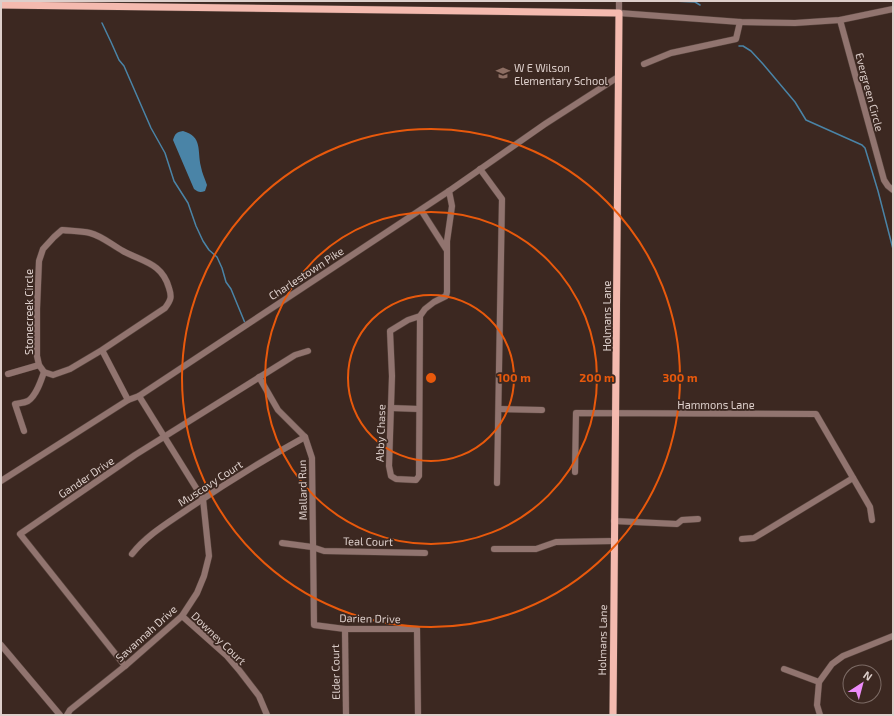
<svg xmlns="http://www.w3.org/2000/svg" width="894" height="716" font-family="'Exo 2',sans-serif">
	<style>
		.water { fill: #4a84a7 }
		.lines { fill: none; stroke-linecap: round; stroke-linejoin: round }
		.stream { stroke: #4a84a7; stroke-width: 1.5 }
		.minor-casing { stroke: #56433c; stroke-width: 7 }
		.major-casing { stroke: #56433c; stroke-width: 8 }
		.minor { stroke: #91746f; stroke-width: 6 }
		.major { stroke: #f4baaf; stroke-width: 7 }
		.ring { fill: none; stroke: #e8590c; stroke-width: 2 }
		.labels { text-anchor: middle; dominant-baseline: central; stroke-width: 3.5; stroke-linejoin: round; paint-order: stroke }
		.poi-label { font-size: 11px; fill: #ddcfcb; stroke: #3c2821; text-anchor: start }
		.street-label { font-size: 11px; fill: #ddcfcb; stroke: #3c2821 }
		.centre { fill: #e8590c; stroke: #3c2821; stroke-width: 2 }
		.ring-label { font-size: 12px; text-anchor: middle; font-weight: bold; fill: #e8590c; stroke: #3c2821; stroke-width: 3.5; stroke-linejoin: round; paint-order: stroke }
	</style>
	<rect width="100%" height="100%" fill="#3c2821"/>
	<path class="water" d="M 183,131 C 203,137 197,150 201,167 C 202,173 205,179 207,185 L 205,191 C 200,193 198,192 194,189 L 173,140 C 175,134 176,132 183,131 Z"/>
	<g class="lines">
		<g class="stream">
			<path d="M 673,1 L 695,2 L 700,5"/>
			<path d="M 102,23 L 111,42 L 119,60 L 124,66 L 151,128 L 165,153 L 174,181 L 188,203 L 196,226 L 203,241 L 209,250 L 217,257 L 222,268 L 226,282 L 231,289 L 245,323"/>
			<path d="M 739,46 L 743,46 L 751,51 L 763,64 L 795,102 L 806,120 L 862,145 L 865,148 L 878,191 L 893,249"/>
		</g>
		<defs>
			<g id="minor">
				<path d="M 619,1 L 619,13 L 740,22 L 795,23 L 840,20 L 893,9"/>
				<path d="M 840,20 L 884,180 L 888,186 L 893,190"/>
				<path d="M 644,64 L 671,53 L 736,39 L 740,22"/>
				<path d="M 480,169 L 502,199 L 497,483"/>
				<path d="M 421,210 L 446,249"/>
				<path d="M 420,316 L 408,320 L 390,331 L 392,376 L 389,466 L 391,476 L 396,479 L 416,480 L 419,476 L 420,316 L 425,309 L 434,302 L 446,296 L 447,292 L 447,241 L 452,206 L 449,191"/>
				<path d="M 102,350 L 70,369 L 53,375 L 44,372 L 39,365 L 37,356 L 37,309 L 39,261 L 43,249 L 54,237 L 62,230 C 71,231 81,231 90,233 C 102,236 112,245 123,251 C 143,262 162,263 169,288 C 172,297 171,300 165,308 L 102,350 L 128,400"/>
				<path d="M 8,374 L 39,365"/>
				<path d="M 259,377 L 278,410 L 305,437 L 312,458 L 314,625 L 345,629 L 417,629 L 418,715"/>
				<path d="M 391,408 L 419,409"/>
				<path d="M 499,409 L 542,410"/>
				<path d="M 24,431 L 15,404 C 19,403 24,403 28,401 C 36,396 41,381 44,372"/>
				<path d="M 575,472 L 576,413 L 816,414 L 870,507 L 872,520"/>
				<path d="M 1,481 L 128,400 L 139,396 L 449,191 L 545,124 L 618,77"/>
				<path d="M 614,521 L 677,524 L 682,520 L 698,519"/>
				<path d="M 742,539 L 754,538 L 853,478"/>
				<path d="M 282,543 L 312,547 L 324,551 L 425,553"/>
				<path d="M 494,549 L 536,549 L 556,542 L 614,541"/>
				<path d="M 132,554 C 146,536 166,524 185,511 C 223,485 263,460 305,437"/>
				<path d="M 182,616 L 227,656 L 239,670 L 259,696 L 267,715"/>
				<path d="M 345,629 L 346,715"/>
				<path d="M 1,645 L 60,715"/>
				<path d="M 125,666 L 20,534 L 135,455 L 295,355 L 308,351"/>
				<path d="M 784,669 L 819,682"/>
				<path d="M 67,715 L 70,710 L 125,666 L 182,616 L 197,593 L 204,576 L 209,556 L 203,499 L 139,396"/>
				<path d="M 820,715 L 817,705 L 819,682 L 832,664 L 843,656 L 893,636"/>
			</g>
			<path id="major" d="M 1,5 L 619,13 L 613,715"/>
		</defs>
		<use href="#minor" class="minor-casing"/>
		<use href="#major" class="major-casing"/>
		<use href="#minor" class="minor"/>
		<use href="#major" class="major"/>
	</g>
	<g class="ring">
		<circle cx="431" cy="378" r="83"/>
		<circle cx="431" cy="378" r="166"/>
		<circle cx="431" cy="378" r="249"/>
	</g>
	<defs>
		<symbol id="school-bare" viewBox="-9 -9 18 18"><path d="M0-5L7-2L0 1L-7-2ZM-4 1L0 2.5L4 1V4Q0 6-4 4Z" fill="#8d6e63" stroke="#3c2821" stroke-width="2.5" paint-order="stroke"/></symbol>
	</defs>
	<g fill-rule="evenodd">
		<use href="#school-bare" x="493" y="63" width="20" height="20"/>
	</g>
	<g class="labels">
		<g class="poi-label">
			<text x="514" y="67">W E Wilson<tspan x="514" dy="13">Elementary School</tspan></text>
		</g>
		<g class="street-label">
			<text transform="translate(870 92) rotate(75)">Evergreen Circle</text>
			<text transform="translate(306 273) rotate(-33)">Charlestown Pike</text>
			<text transform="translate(28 312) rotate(-90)">Stonecreek Circle</text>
			<text transform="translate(606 316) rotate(-90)">Holmans Lane</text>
			<text x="716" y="404">Hammons Lane</text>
			<text transform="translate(380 433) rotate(-88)">Abby Chase</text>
			<text transform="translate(86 477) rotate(-34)">Gander Drive</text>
			<text transform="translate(210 483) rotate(-33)">Muscovy Court</text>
			<text transform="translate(302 490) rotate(-91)">Mallard Run</text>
			<text transform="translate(368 541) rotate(1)">Teal Court</text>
			<text transform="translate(370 618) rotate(1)">Darien Drive</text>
			<text transform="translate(146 633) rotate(-42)">Savannah Drive</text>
			<text transform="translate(219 638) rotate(44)">Downey Court</text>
			<text transform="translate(602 640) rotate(-89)">Holmans Lane</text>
			<text transform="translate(335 672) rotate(-91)">Elder Court</text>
		</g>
	</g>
	<circle cx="431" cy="378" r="6" class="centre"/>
	<g class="ring-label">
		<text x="514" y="382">100 m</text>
		<text x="597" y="382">200 m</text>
		<text x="680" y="382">300 m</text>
	</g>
	<rect width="894" height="716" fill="none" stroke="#ddcfcb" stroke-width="4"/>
	<g transform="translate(862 684) rotate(36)"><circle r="19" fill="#3c2821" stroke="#7c6b65"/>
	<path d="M0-3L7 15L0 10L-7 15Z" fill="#ed8cfa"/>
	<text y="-6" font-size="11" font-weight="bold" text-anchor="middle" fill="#ddcfcb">N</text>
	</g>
</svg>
